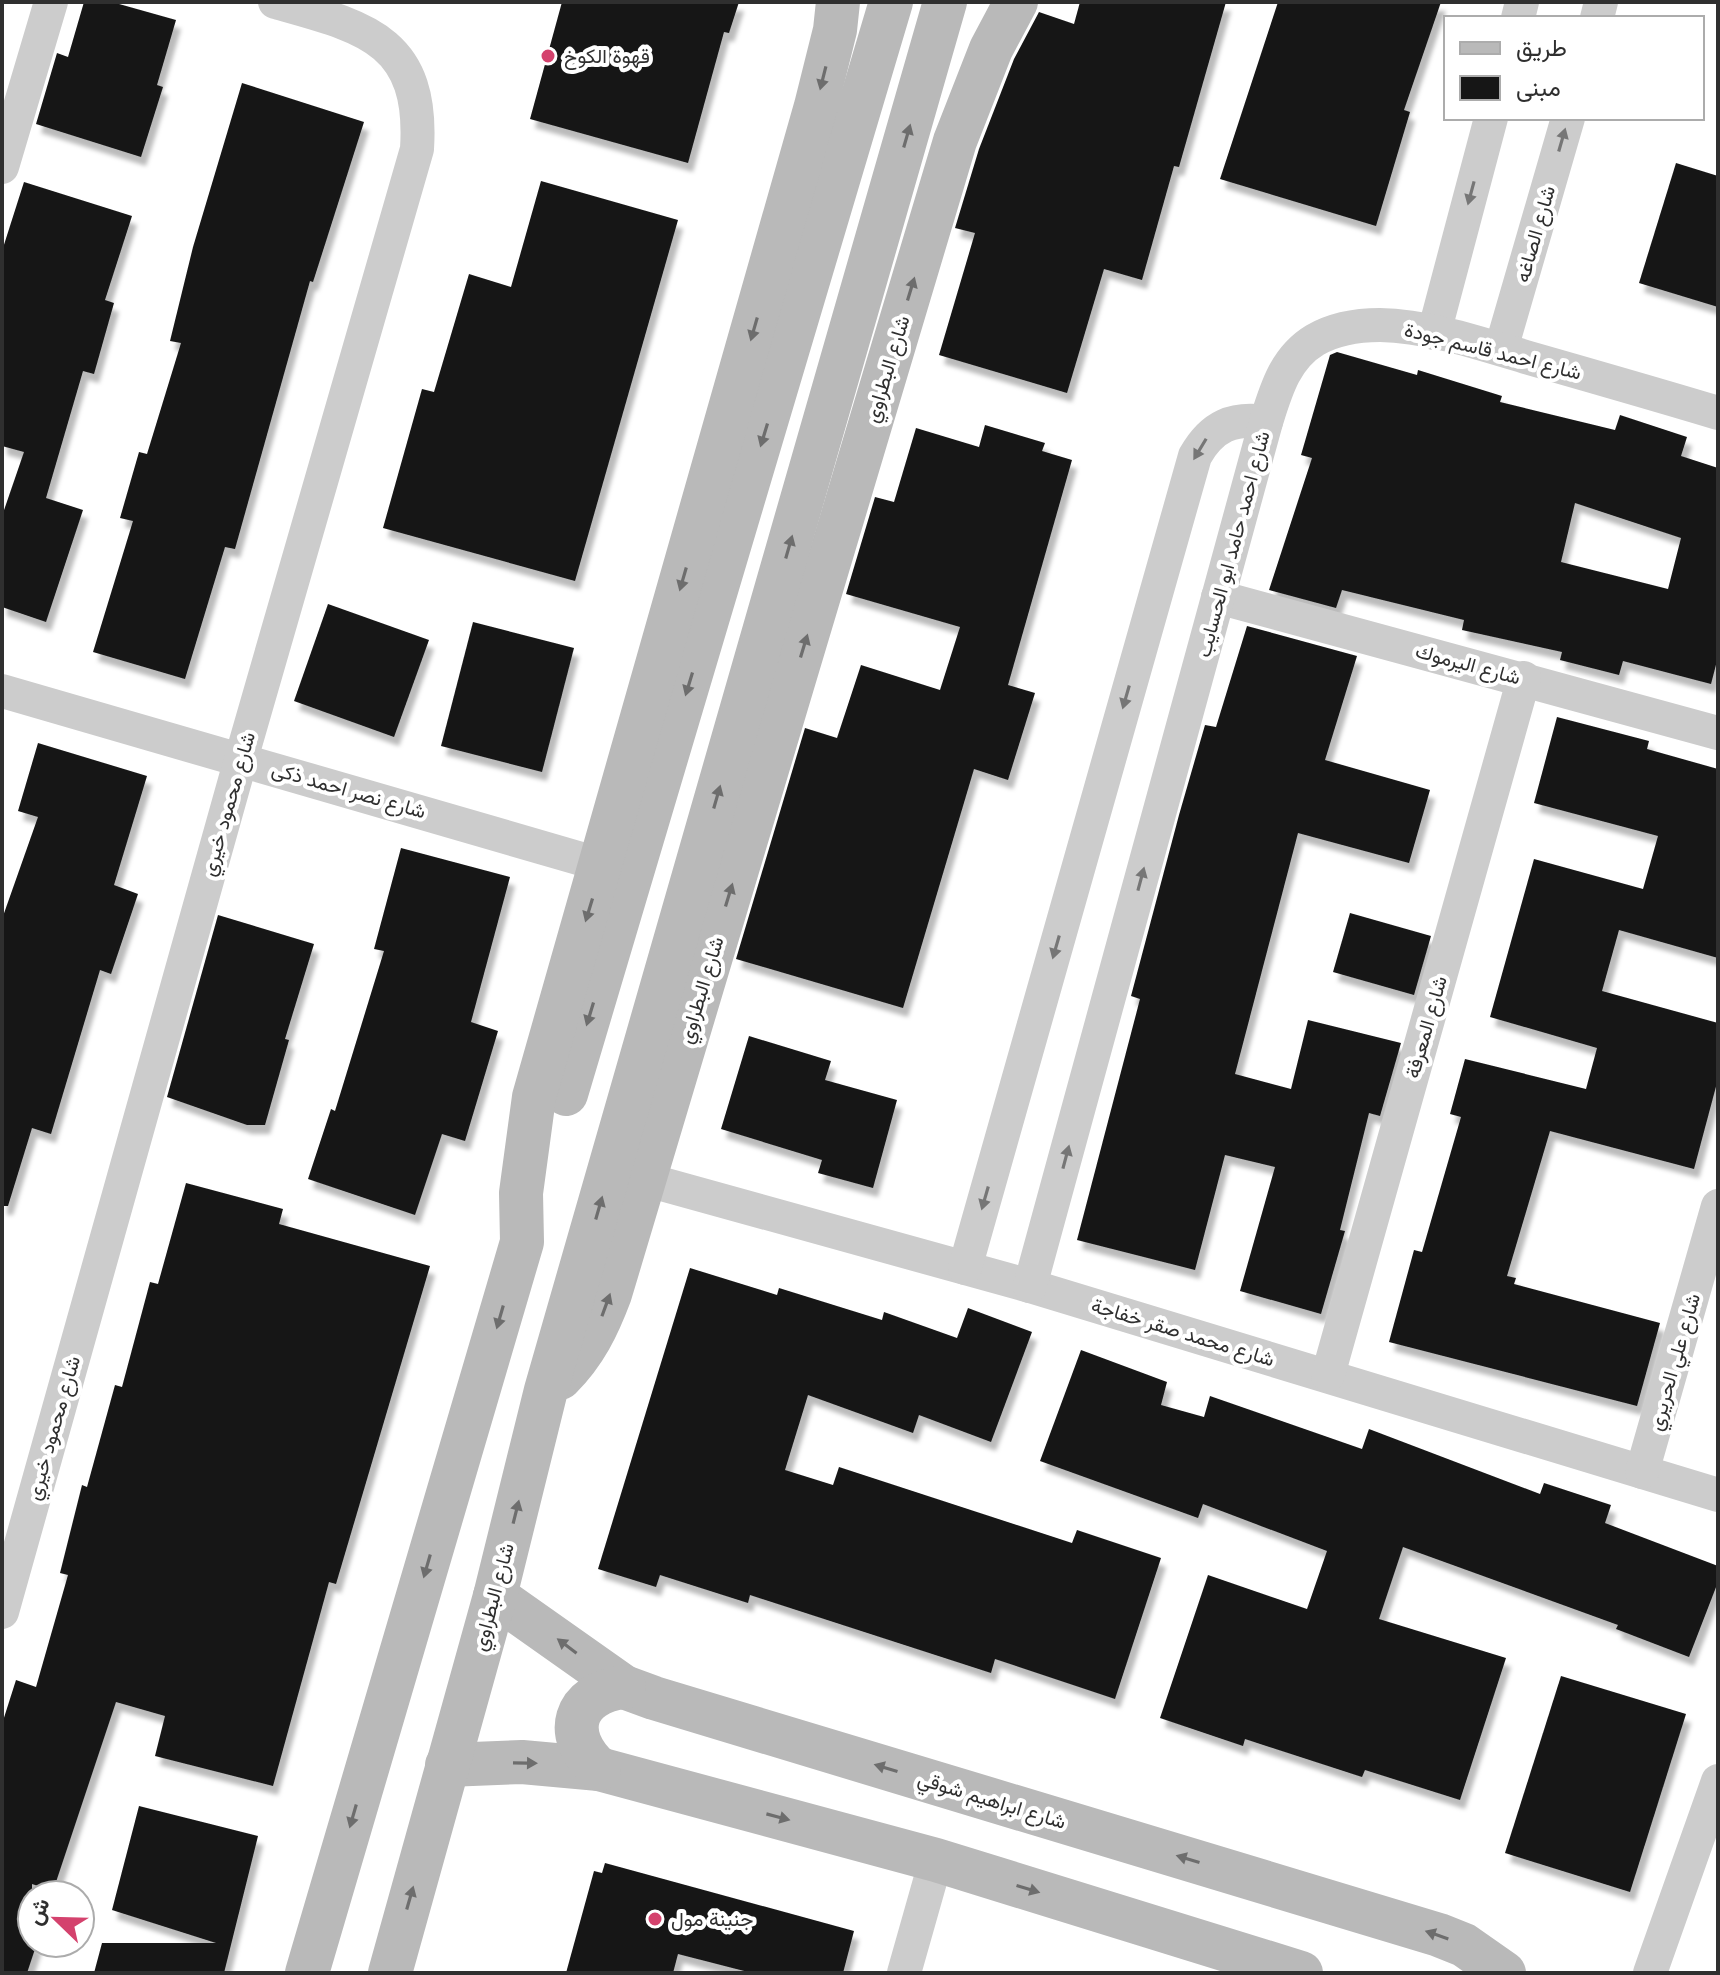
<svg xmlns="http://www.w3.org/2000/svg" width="1720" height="1975" font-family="Inter,Vazirmatn,sans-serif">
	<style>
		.building { fill: #161616; fill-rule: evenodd; filter: url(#shadow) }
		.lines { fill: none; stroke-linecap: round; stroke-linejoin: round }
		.street { stroke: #ccc; stroke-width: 34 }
		.secondary { stroke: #b9b9b9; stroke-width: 44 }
		.oneway { fill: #6d6d6d }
		.oneway2 { fill: #767676 }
		.poi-dot { fill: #d4426d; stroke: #fff; stroke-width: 3 }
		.labels { text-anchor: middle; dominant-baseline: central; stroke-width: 8; stroke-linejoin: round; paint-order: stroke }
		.poi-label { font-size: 20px; fill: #2f2f2f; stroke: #fff; text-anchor: start }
		.street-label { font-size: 20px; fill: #2f2f2f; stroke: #fff }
	</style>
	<defs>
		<filter id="shadow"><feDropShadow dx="5" dy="9" stdDeviation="2" flood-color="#0004"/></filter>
	</defs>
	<rect width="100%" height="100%" fill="#fff"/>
	<g class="building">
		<path d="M 84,2 L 112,2 L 176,20 L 157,85 L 163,87 L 141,157 L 36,124 L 57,53 L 68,57 Z"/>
		<path d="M 562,2 L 739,2 L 729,33 L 724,32 L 688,163 L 530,119 Z"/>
		<path d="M 1080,2 L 1226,2 L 1179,167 L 1174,166 L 1142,280 L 1104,269 L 1067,393 L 939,355 L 975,233 L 955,228 L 979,149 L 1014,59 L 1039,12 L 1074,24 Z"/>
		<path d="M 1278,2 L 1441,2 L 1404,110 L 1410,112 L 1376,226 L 1220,179 Z"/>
		<path d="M 242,83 L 364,122 L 313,282 L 310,281 L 235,549 L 225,547 L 185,679 L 93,652 L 133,521 L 120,518 L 139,452 L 147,454 L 181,343 L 170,341 L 193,247 Z"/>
		<path d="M 1676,163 L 1718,176 L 1718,307 L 1639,283 Z"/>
		<path d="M 541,181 L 678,220 L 575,581 L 383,528 L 422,389 L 434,392 L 469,274 L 511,287 Z"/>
		<path d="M 24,182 L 132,216 L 105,300 L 114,303 L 94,374 L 83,371 L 46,498 L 83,510 L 46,622 L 2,607 L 2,516 L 24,452 L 2,446 L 2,251 Z"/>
		<path d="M 1337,352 L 1417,375 L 1418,370 L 1502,396 L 1500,402 L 1615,430 L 1620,415 L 1687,437 L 1681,456 L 1718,468 L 1718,657 L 1711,684 L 1623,661 L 1619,675 L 1560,660 L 1562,652 L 1462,630 L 1464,620 L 1342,590 L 1336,608 L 1269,590 L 1312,458 L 1301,455 L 1330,355 ZM 1575,503 L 1681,538 L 1668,589 L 1561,562 Z"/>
		<path d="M 985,425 L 1045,443 L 1042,451 L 1072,460 L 1008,685 L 1035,693 L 1008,780 L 974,769 L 903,1008 L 736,959 L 805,728 L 837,738 L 861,665 L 940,690 L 960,627 L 846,594 L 875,497 L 894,502 L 916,428 L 979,447 Z"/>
		<path d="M 328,604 L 429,640 L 394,737 L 294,701 Z"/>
		<path d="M 473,622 L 574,648 L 542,772 L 441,746 Z"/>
		<path d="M 1247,626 L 1357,656 L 1325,760 L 1430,790 L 1409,863 L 1298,833 L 1235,1074 L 1291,1089 L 1308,1020 L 1401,1043 L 1380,1116 L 1369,1113 L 1340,1230 L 1345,1231 L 1321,1314 L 1240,1291 L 1275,1167 L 1225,1155 L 1195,1270 L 1077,1240 L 1140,999 L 1131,996 L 1179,815 L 1205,725 L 1216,727 Z"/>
		<path d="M 1557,717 L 1649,741 L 1647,749 L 1718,769 L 1718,958 L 1619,930 L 1602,991 L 1718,1023 L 1718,1079 L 1694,1169 L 1550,1131 L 1507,1276 L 1516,1278 L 1514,1284 L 1660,1323 L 1637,1406 L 1389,1342 L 1414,1250 L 1422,1252 L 1461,1117 L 1450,1114 L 1465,1059 L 1586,1089 L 1597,1048 L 1490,1017 L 1534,859 L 1643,889 L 1658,836 L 1534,803 Z"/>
		<path d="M 38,743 L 147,776 L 114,885 L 138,894 L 111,974 L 100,970 L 51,1134 L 32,1128 L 8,1206 L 2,1206 L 2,919 L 38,817 L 18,811 Z"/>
		<path d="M 401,848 L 510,877 L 471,1022 L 498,1031 L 465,1141 L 442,1134 L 415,1215 L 308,1179 L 331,1109 L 335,1111 L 384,951 L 374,949 Z"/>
		<path d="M 1350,913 L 1431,936 L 1414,995 L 1333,972 Z"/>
		<path d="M 218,915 L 314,944 L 285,1039 L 289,1040 L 265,1125 L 247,1125 L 167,1097 Z"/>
		<path d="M 749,1036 L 831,1061 L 825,1080 L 897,1100 L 873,1188 L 818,1173 L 822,1160 L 721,1129 Z"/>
		<path d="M 186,1183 L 283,1209 L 279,1224 L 430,1266 L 336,1584 L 329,1582 L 273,1786 L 155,1756 L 165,1716 L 116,1702 L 53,1891 L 32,1884 L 32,1943 L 37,1943 L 27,1973 L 2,1973 L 2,1724 L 16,1680 L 36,1687 L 68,1575 L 60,1573 L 82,1485 L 87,1487 L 115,1385 L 122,1387 L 150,1282 L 158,1284 Z"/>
		<path d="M 690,1268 L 777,1295 L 779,1288 L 882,1320 L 884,1312 L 957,1338 L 968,1308 L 1032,1332 L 991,1442 L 919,1415 L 913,1433 L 808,1395 L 785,1470 L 833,1485 L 839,1467 L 1072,1543 L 1077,1530 L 1161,1558 L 1115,1699 L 995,1659 L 991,1673 L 750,1595 L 748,1603 L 660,1575 L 656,1587 L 598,1569 Z"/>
		<path d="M 1081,1350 L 1167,1382 L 1161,1405 L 1204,1417 L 1210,1396 L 1362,1449 L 1369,1429 L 1540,1494 L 1544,1483 L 1611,1505 L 1605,1523 L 1718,1566 L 1718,1582 L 1689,1657 L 1616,1629 L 1618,1625 L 1403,1547 L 1379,1619 L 1506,1658 L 1460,1800 L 1365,1770 L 1362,1777 L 1245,1739 L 1243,1746 L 1160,1718 L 1208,1575 L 1307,1609 L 1327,1551 L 1203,1504 L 1198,1518 L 1040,1461 Z"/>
		<path d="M 1561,1676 L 1686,1714 L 1630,1892 L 1505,1853 Z"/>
		<path d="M 139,1806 L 258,1836 L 224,1973 L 94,1973 L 102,1943 L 216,1943 L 112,1910 Z"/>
		<path d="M 605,1863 L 854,1931 L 843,1973 L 752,1973 L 678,1954 L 673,1973 L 566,1973 L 594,1871 L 602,1873 Z"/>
	</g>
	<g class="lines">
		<g class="street">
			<path d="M 1518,18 L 1522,2"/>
			<path d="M 1597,18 L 1601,2"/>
			<path d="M 2,167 L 51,2"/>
			<path d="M 1434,333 L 1491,118"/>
			<path d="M 1501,349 L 1568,118"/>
			<path d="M 1218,597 L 1718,733"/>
			<path d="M 2,691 L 602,865"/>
			<path d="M 644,1179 L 1030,1286 L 1718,1495"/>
			<path d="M 965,1268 L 1195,456 C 1212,426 1233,417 1266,422"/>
			<path d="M 1030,1286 L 1266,422 C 1276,390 1285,358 1315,340 C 1334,329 1358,325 1380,325 C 1430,326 1482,344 1529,358 C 1592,376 1655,394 1718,413"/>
			<path d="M 1328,1375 L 1524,678"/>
			<path d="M 1642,1472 L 1718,1206"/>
			<path d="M 2,1612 L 241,759 L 417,149 C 424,39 364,27 275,2"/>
			<path d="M 904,1973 L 936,1860"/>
			<path d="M 1650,1973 L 1718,1781"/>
		</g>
		<g class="secondary">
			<path d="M 566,1094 L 891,2"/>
			<path d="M 560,1378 C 585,1353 598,1326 610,1294 L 955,141 L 991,49 L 1016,2"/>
			<path d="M 495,1596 L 624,1687 L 654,1698 L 1439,1935 L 1464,1945 L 1504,1973"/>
			<path d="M 447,1765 L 522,1762 L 599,1769 L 936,1860 L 1301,1973"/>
			<path d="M 599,1769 C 561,1735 573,1693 624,1687"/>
			<path d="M 307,1973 L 522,1242 L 521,1193 L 534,1097 L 816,106 L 835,30 L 838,2"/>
			<path d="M 390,1973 L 495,1596 L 546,1390 L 945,2"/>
		</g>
	</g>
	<defs><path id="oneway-solid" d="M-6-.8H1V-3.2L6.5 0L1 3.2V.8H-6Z" transform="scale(2)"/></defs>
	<g class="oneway">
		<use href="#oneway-solid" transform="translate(823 78) rotate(104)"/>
		<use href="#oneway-solid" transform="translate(907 136) rotate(-74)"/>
		<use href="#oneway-solid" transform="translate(911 289) rotate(-73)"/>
		<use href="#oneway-solid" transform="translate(754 329) rotate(106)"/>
		<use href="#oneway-solid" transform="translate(764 435) rotate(107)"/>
		<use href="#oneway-solid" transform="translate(789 547) rotate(-74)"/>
		<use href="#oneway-solid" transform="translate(683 579) rotate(106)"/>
		<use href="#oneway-solid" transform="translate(804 646) rotate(-73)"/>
		<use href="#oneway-solid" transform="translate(689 684) rotate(107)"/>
		<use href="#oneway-solid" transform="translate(717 797) rotate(-74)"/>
		<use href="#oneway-solid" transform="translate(729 895) rotate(-73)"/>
		<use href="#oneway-solid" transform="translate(589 910) rotate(107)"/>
		<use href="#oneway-solid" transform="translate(590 1014) rotate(107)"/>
		<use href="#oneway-solid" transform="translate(599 1208) rotate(-74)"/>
		<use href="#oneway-solid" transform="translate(606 1305) rotate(-70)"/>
		<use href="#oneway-solid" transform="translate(500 1317) rotate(106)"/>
		<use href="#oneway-solid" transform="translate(516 1512) rotate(-76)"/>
		<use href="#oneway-solid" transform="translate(427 1566) rotate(106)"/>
		<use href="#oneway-solid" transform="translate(567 1646) rotate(-143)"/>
		<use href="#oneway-solid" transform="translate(525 1763) rotate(1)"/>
		<use href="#oneway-solid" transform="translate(886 1768) rotate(-163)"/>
		<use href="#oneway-solid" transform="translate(353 1816) rotate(106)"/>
		<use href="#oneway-solid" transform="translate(778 1817) rotate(15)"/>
		<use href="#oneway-solid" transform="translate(1188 1859) rotate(-163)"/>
		<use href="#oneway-solid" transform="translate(1028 1889) rotate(17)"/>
		<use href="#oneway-solid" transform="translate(410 1898) rotate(-74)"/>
		<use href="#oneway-solid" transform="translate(1437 1935) rotate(-161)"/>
	</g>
	<g class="oneway2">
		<use href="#oneway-solid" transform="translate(1562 140) rotate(-74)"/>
		<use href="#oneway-solid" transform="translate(1471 193) rotate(105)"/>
		<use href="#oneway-solid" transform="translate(1200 449) rotate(121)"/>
		<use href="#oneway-solid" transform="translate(1126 697) rotate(106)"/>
		<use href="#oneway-solid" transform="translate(1141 879) rotate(-75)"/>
		<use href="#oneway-solid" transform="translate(1056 947) rotate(106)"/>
		<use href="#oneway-solid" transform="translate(1066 1157) rotate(-75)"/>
		<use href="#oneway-solid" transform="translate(985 1198) rotate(106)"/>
	</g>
	<g class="poi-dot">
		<circle cx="548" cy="56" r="8"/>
		<circle cx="655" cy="1919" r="8"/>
	</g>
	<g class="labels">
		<g class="poi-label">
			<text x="564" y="56">قهوة الكوخ</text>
			<text x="671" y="1919">جنينة مول</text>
		</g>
		<g class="street-label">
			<text transform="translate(1535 234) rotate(-74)">شارع الصاغه</text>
			<text transform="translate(1493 351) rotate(14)">شارع احمد قاسم جودة</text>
			<text transform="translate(887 369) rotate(-73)">شارع البطراوي</text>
			<text transform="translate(1233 544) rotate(-75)">شارع احمد حامد ابو الحسايب</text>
			<text transform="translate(1468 664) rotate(15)">شارع اليرموك</text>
			<text transform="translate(349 790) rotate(16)">شارع نصر احمد ذكى</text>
			<text transform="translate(228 804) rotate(-74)">شارع محمود خيري</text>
			<text transform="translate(701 990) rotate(-73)">شارع البطراوي</text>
			<text transform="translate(1426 1027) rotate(-74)">شارع المعرفة</text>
			<text transform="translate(1183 1332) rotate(17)">شارع محمد صقر خفاجة</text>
			<text transform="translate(1674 1362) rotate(-74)">شارع علي الحريري</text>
			<text transform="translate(53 1428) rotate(-74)">شارع محمود خيري</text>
			<text transform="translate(493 1597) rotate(-75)">شارع البطراوي</text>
			<text transform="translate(992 1800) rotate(17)">شارع ابراهيم شوقي</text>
		</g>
	</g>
	<rect width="1720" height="1975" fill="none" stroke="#2f2f2f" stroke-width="8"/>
	<rect x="1444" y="16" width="260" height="104" fill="#ffffff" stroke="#acacac" stroke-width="2"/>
	<rect x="1460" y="42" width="40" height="12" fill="#b9b9b9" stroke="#acacac" stroke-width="2"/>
	<text x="1516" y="56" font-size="24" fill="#2f2f2f">طريق</text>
	<rect x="1460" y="76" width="40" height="24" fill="#161616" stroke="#acacac" stroke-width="2"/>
	<text x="1516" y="96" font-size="24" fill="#2f2f2f">مبنى</text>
	<g transform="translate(56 1919) rotate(293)"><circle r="38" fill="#ffffff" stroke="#acacac" stroke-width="2"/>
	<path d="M0-6L14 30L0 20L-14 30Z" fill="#d4426d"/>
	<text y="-12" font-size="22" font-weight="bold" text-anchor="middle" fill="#2f2f2f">ش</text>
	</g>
</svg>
